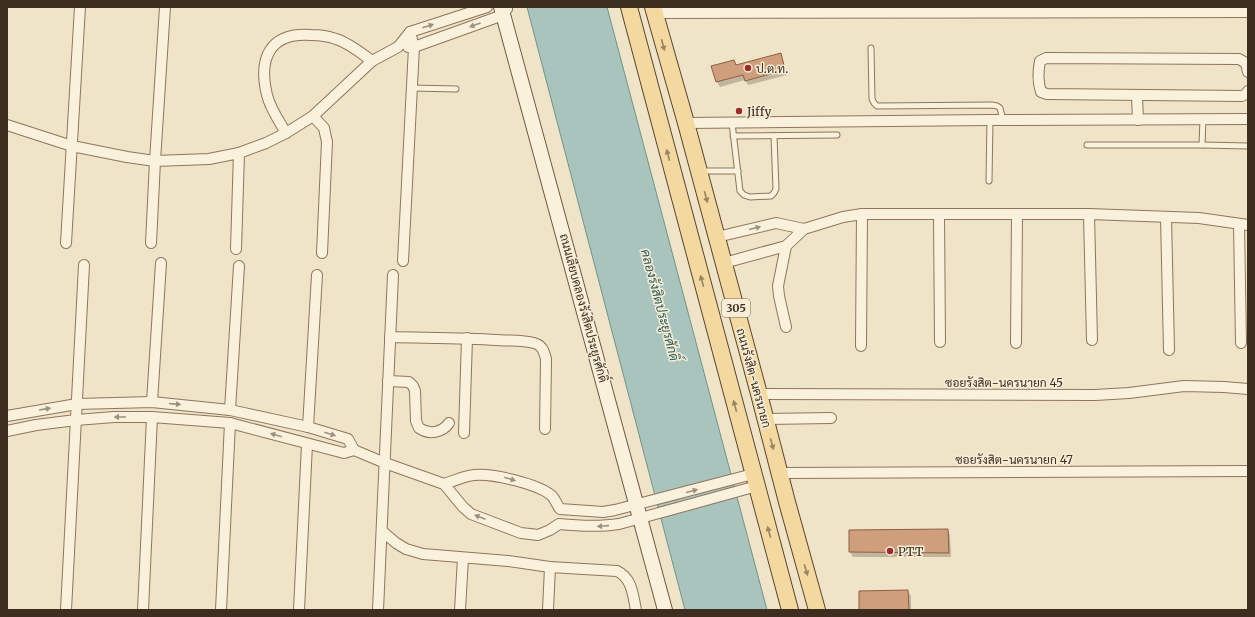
<svg xmlns="http://www.w3.org/2000/svg" width="1255" height="617" font-family="Merriweather,Sarabun,serif">
	<style>
		.water { fill: #a9c4bc; stroke: #6f938a }
		.shadow { fill: #0003 }
		.building { fill: #cf9f7d; stroke: #8d5f41 }
		.lines { fill: none; stroke-linecap: round; stroke-linejoin: round }
		.lane-casing { stroke: #8d765c; stroke-width: 7 }
		.street-casing { stroke: #8d765c; stroke-width: 12 }
		.secondary-casing { stroke: #6f573f; stroke-width: 16 }
		.primary-casing { stroke: #5b4430; stroke-width: 18 }
		.lane { stroke: #faf1dc; stroke-width: 5 }
		.street { stroke: #faf1dc; stroke-width: 10 }
		.secondary { stroke: #faf1dc; stroke-width: 14 }
		.primary { stroke: #f3d9a0; stroke-width: 16 }
		.oneway { fill: #9c907e }
		.oneway2 { fill: #988460 }
		.poi-dot { fill: #9e2a2b; stroke: #f7eed8; stroke-width: 1.5 }
		.labels { text-anchor: middle; dominant-baseline: central; stroke-width: 3; stroke-linejoin: round; paint-order: stroke }
		.shield { fill: #f7eed8; stroke: #756857; stroke-width: 1 }
		.shield-label { font-size: 11px; font-weight: bold; fill: #3d2e20 }
		.poi-label { font-size: 12px; fill: #3d2e20; stroke: #f7eed8; text-anchor: start }
		.street-label { font-size: 12px; fill: #3d2e20; stroke: #f7eed8 }
		.water-label { font-size: 13px; font-style: italic; fill: #2f5d5a; stroke: #f7eed8 }
	</style>
	<rect width="100%" height="100%" fill="#f0e4c8"/>
	<path class="water" d="M 527,7 L 607,7 L 767,610 L 685,610 Z"/>
	<g class="shadow">
		<path d="M 780,54 L 783,59 L 787,75 L 748,85 L 745,80 L 720,87 L 717,82 L 734,61 L 736,65 Z"/>
		<path d="M 948,530 L 950,535 L 951,557 L 853,557 L 850,552 L 850,531 Z"/>
		<path d="M 908,591 L 911,596 L 911,610 L 860,610 Z"/>
	</g>
	<g class="building">
		<path d="M 781,53 L 785,70 L 745,81 L 743,75 L 716,82 L 711,66 L 734,60 L 736,65 Z"/>
		<path d="M 948,529 L 949,553 L 849,552 L 849,530 Z"/>
		<path d="M 908,590 L 909,610 L 859,610 L 859,591 Z"/>
	</g>
	<g class="lines">
		<defs>
			<g id="lane">
				<path d="M 871,48 L 872,99 L 874,103 L 877,106 L 992,105 L 997,106 L 1000,108 L 1003,120"/>
				<path d="M 412,88 L 456,89"/>
				<path d="M 732,123 L 740,191 L 744,195 L 750,197 L 771,196 L 774,193 L 776,189 L 774,136"/>
				<path d="M 733,136 L 837,135"/>
				<path d="M 1087,145 L 1202,145 L 1203,119"/>
				<path d="M 1202,145 L 1248,146"/>
				<path d="M 702,171 L 738,171"/>
				<path d="M 989,181 L 990,120"/>
			</g>
			<g id="street">
				<path d="M 655,13 L 1248,12"/>
				<path d="M 408,47 L 414,47 L 503,15 L 507,9"/>
				<path d="M 1248,72 L 1246,63 L 1239,59 L 1046,58 L 1040,61 C 1038,71 1038,83 1041,92 L 1047,94 L 1242,96 L 1246,94 L 1248,91"/>
				<path d="M 1137,96 L 1138,120"/>
				<path d="M 313,116 L 324,128 L 327,142 L 322,253"/>
				<path d="M 686,123 L 990,120 L 1248,119"/>
				<path d="M 7,125 L 72,146 L 127,157 L 155,161 L 209,159 L 239,153 L 266,143 L 286,133 L 313,116 L 372,61 L 398,47 L 410,32 L 487,7"/>
				<path d="M 286,133 C 279,121 270,108 267,95 C 258,58 270,32 311,35 C 319,35 328,36 336,39 C 349,43 361,53 372,61"/>
				<path d="M 939,214 L 940,342"/>
				<path d="M 1089,214 L 1092,340"/>
				<path d="M 1166,217 L 1169,350"/>
				<path d="M 1239,224 L 1241,343"/>
				<path d="M 717,237 L 776,223 L 804,229"/>
				<path d="M 66,243 L 80,7"/>
				<path d="M 151,243 L 155,161 L 165,7"/>
				<path d="M 786,246 L 778,286 L 779,296 L 786,327"/>
				<path d="M 236,249 L 239,153"/>
				<path d="M 403,261 L 414,47 L 410,32"/>
				<path d="M 724,263 L 786,246 L 804,229 L 843,217 L 862,214 L 1089,214 L 1199,218 L 1248,225"/>
				<path d="M 390,337 C 426,338 462,338 497,340 C 509,341 523,340 534,343 C 542,345 544,351 546,359 L 545,429"/>
				<path d="M 1016,343 L 1017,214"/>
				<path d="M 861,346 L 862,214"/>
				<path d="M 388,381 L 409,382 L 413,386 L 415,391 L 416,421 L 419,428 C 429,435 442,433 449,423"/>
				<path d="M 759,394 L 1095,395 L 1129,393 L 1184,386 L 1224,387 L 1248,389"/>
				<path d="M 152,402 L 161,263"/>
				<path d="M 230,410 L 239,266"/>
				<path d="M 7,416 L 77,404 L 152,402 L 230,410 L 308,427 L 348,439 L 354,450 L 385,463 L 444,484 L 463,507 L 471,514 L 521,533 L 538,535 L 550,530 L 559,524 C 579,526 599,527 619,524 L 757,486"/>
				<path d="M 766,419 L 831,418"/>
				<path d="M 308,427 L 317,275"/>
				<path d="M 7,431 L 36,425 L 76,420 L 114,417 L 152,417 L 230,423 L 344,453 L 354,450"/>
				<path d="M 464,433 L 467,338"/>
				<path d="M 780,473 L 1248,471"/>
				<path d="M 444,484 C 454,481 464,476 474,475 C 492,473 539,484 552,496 C 555,499 557,505 560,509 L 603,512 L 615,510 L 753,474"/>
				<path d="M 382,531 L 396,543 L 406,549 L 423,554 L 508,561 L 550,567 L 617,571 C 632,578 633,595 636,610"/>
				<path d="M 66,610 L 84,265"/>
				<path d="M 143,610 L 152,417"/>
				<path d="M 221,610 L 230,423"/>
				<path d="M 299,610 L 307,444"/>
				<path d="M 378,610 L 393,275"/>
				<path d="M 460,610 L 463,558"/>
				<path d="M 548,610 L 550,567"/>
			</g>
			<path id="secondary" d="M 501,7 L 665,610"/>
			<g id="primary">
				<path d="M 629,7 L 790,610"/>
				<path d="M 653,7 L 686,123 L 759,394 L 787,502 L 817,610"/>
			</g>
		</defs>
		<use href="#lane" class="lane-casing"/>
		<use href="#street" class="street-casing"/>
		<use href="#secondary" class="secondary-casing"/>
		<use href="#primary" class="primary-casing"/>
		<use href="#lane" class="lane"/>
		<use href="#street" class="street"/>
		<use href="#secondary" class="secondary"/>
		<use href="#primary" class="primary"/>
	</g>
	<defs><path id="oneway-solid" d="M-6-.8H1V-3.2L6.5 0L1 3.2V.8H-6Z"/></defs>
	<g class="oneway">
		<use href="#oneway-solid" transform="translate(475 25) rotate(160)"/>
		<use href="#oneway-solid" transform="translate(428 26) rotate(-18)"/>
		<use href="#oneway-solid" transform="translate(755 228) rotate(-14)"/>
		<use href="#oneway-solid" transform="translate(175 404) rotate(5)"/>
		<use href="#oneway-solid" transform="translate(45 409) rotate(-9)"/>
		<use href="#oneway-solid" transform="translate(120 417) rotate(180)"/>
		<use href="#oneway-solid" transform="translate(330 434) rotate(17)"/>
		<use href="#oneway-solid" transform="translate(276 435) rotate(-164)"/>
		<use href="#oneway-solid" transform="translate(510 479) rotate(17)"/>
		<use href="#oneway-solid" transform="translate(692 491) rotate(-15)"/>
		<use href="#oneway-solid" transform="translate(480 517) rotate(-159)"/>
		<use href="#oneway-solid" transform="translate(603 526) rotate(176)"/>
	</g>
	<g class="oneway2">
		<use href="#oneway-solid" transform="translate(663 45) rotate(75)"/>
		<use href="#oneway-solid" transform="translate(668 155) rotate(-105)"/>
		<use href="#oneway-solid" transform="translate(706 197) rotate(75)"/>
		<use href="#oneway-solid" transform="translate(702 281) rotate(-105)"/>
		<use href="#oneway-solid" transform="translate(735 406) rotate(-105)"/>
		<use href="#oneway-solid" transform="translate(772 444) rotate(75)"/>
		<use href="#oneway-solid" transform="translate(769 532) rotate(-105)"/>
		<use href="#oneway-solid" transform="translate(806 570) rotate(74)"/>
	</g>
	<g class="poi-dot">
		<circle cx="748" cy="68" r="4"/>
		<circle cx="739" cy="111" r="4"/>
		<circle cx="890" cy="551" r="4"/>
	</g>
	<g class="labels">
		<rect class="shield" x="722" y="299" width="28" height="18" rx="3"/>
		<g class="shield-label">
			<text x="736" y="308">305</text>
		</g>
		<g class="poi-label">
			<text x="756" y="68">ป.ต.ท.</text>
			<text x="747" y="111">Jiffy</text>
			<text x="898" y="551">PTT</text>
		</g>
		<g class="street-label">
			<text transform="translate(584 308) rotate(75)">ถนนเลียบคลองรังสิตประยูรศักดิ์</text>
			<text transform="translate(754 378) rotate(75)">ถนนรังสิต-นครนายก</text>
			<text x="1004" y="382">ซอยรังสิต-นครนายก 45</text>
			<text x="1014" y="459">ซอยรังสิต-นครนายก 47</text>
		</g>
		<g class="water-label">
			<text transform="translate(660 305) rotate(75)">คลองรังสิตประยูรศักดิ์</text>
		</g>
	</g>
	<rect width="1255" height="617" fill="none" stroke="#3d2e20" stroke-width="16"/>
</svg>
